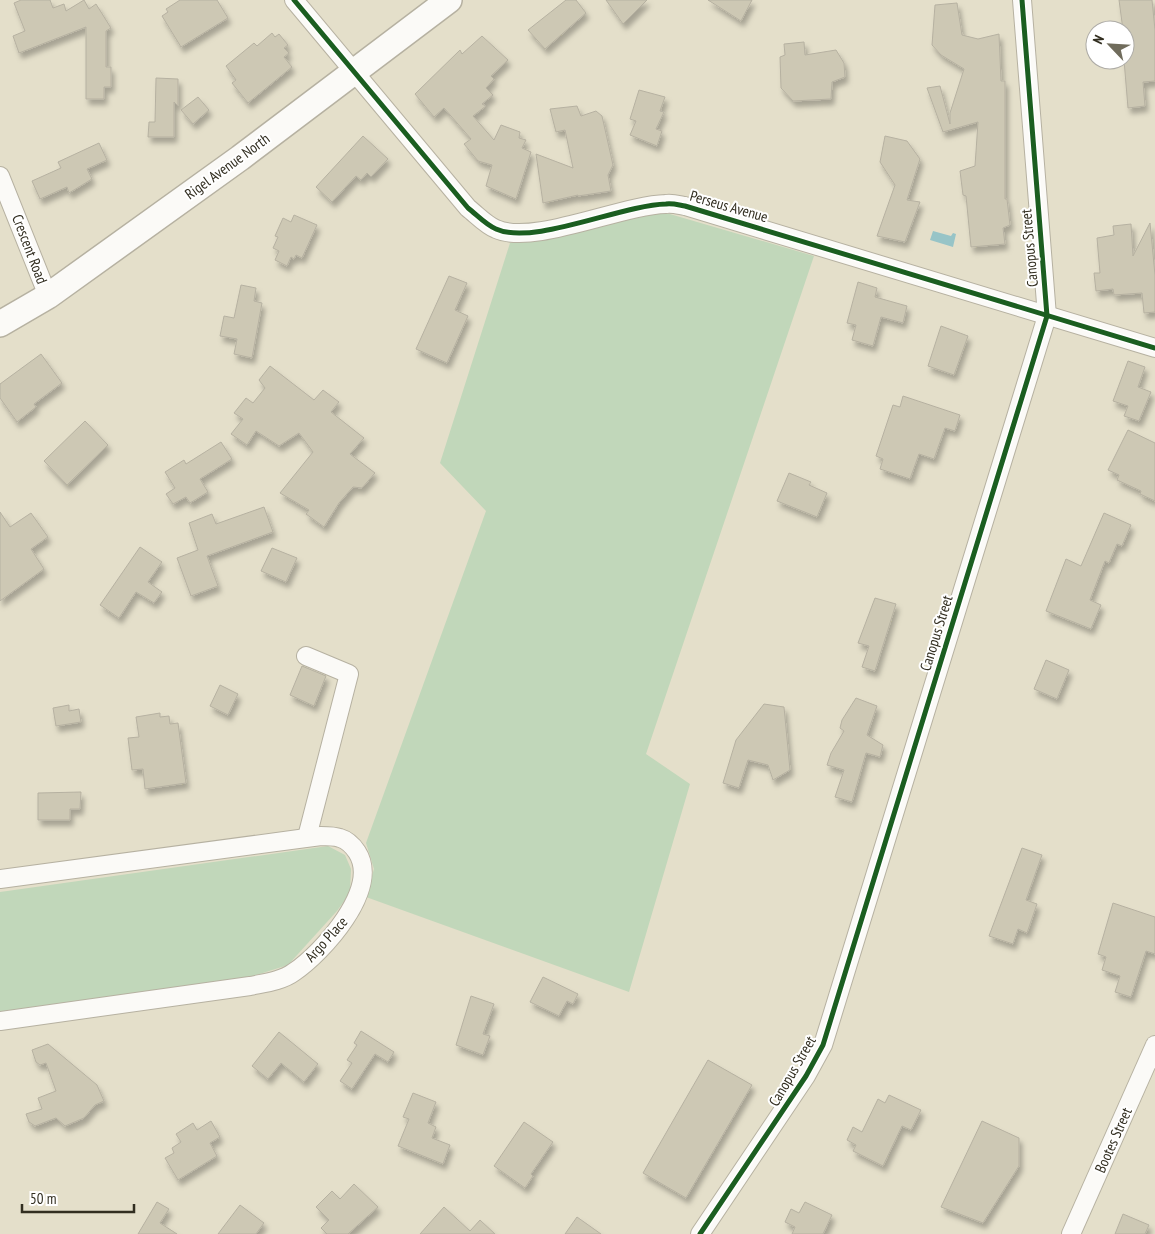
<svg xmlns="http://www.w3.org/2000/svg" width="1155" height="1234" font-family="'PT Sans Narrow',sans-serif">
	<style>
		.green { fill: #c1d7ba }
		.water { fill: #97c4c7 }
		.building { fill: #cdc8b4; stroke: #b6b1a1; filter: url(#shadow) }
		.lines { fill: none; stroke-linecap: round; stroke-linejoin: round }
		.minor-casing { stroke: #b6b1a1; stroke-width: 20 }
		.secondary-casing { stroke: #b6b1a1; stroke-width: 28 }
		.minor { stroke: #fbfaf7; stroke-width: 18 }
		.secondary { stroke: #fbfaf7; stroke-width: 25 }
		.cycleway-casing { stroke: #fff; stroke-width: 8 }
		.cycleway { stroke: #1b5e20; stroke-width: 5 }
		.labels { text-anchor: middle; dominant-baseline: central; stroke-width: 4; stroke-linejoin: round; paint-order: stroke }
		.street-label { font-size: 15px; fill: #322e20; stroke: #fff }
	</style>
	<defs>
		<filter id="shadow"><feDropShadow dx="3" dy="5.5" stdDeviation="2.5" flood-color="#0004"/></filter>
	</defs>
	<rect width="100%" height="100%" fill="#e4dfca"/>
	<g class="green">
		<path d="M 663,212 L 814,256 L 646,754 L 690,784 L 629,992 L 366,897 L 374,869 L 366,843 L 486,511 L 440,463 L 510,243 Z"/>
		<path d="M 328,846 L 345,855 L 351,869 L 350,893 L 337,911 L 288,965 L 244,979 L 0,1014 L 0,892 Z"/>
	</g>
	<path class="water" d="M 933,231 L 951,236 L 953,233 L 956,234 L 953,247 L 930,240 Z"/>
	<g class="building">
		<path d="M 21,0 L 50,0 L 53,8 L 64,4 L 66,11 L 84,0 L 89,9 L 96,4 L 111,28 L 106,31 L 106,67 L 111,67 L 111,87 L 104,87 L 104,99 L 86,99 L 86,27 L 19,53 L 13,36 L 25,31 L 14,3 Z"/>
		<path d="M 180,0 L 217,0 L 228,18 L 181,47 L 162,16 L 168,12 L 166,9 Z"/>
		<path d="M 566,0 L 576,0 L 586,13 L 545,49 L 528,30 Z"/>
		<path d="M 606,0 L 647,0 L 623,24 Z"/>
		<path d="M 708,0 L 752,0 L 741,21 Z"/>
		<path d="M 1119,0 L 1152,0 L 1155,30 L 1155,81 L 1143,82 L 1145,106 L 1128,108 L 1124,60 L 1125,30 L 1123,30 Z"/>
		<path d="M 957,3 L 962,35 L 978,39 L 999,34 L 1001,81 L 1005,81 L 1005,199 L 1007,199 L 1010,225 L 1003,228 L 1005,244 L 971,247 L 966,196 L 963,195 L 960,171 L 975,166 L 978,122 L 943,132 L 927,88 L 940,86 L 950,124 L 950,113 L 964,69 L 941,55 L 932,45 L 935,5 Z"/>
		<path d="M 272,33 L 275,37 L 279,34 L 288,45 L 284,48 L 289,53 L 284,57 L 292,67 L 248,103 L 232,83 L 236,80 L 226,66 L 254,43 L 257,46 Z"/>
		<path d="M 482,36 L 508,60 L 491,76 L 494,79 L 486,88 L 493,95 L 482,104 L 486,106 L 473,116 L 494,140 L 501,125 L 520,132 L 519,138 L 526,140 L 522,148 L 531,152 L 516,199 L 486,186 L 492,165 L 478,161 L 464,144 L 471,139 L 444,108 L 434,117 L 415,94 L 460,50 L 462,54 Z"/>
		<path d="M 804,42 L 805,55 L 836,50 L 844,63 L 845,77 L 832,82 L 831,99 L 793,101 L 781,88 L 780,57 L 785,55 L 784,44 Z"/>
		<path d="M 156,78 L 178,79 L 178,106 L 174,102 L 174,137 L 148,137 L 149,122 L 155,122 Z"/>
		<path d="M 639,90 L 665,97 L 660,111 L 664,112 L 656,129 L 662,131 L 657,146 L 630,135 L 636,121 L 630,119 Z"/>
		<path d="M 198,97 L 209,110 L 193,124 L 181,110 Z"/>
		<path d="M 577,106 L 581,116 L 596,111 L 602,116 L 613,165 L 608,175 L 611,191 L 578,196 L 578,195 L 543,203 L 536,154 L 573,168 L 565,130 L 556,132 L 550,109 Z"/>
		<path d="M 363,136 L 388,159 L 371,177 L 367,173 L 361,180 L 356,176 L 332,202 L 316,187 Z"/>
		<path d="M 885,136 L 907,141 L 920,159 L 907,200 L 920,202 L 905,242 L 877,236 L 895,185 L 880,162 Z"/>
		<path d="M 99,143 L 107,160 L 87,169 L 92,179 L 69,193 L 67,187 L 40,199 L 32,181 L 61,168 L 58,162 Z"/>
		<path d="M 294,215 L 317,225 L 302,258 L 296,255 L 294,259 L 291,257 L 287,266 L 275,260 L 279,251 L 273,248 L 278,237 L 275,236 L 283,218 L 291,222 Z"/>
		<path d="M 1150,223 L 1155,275 L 1155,312 L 1144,313 L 1142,293 L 1114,295 L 1113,289 L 1096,291 L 1094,273 L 1100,273 L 1097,238 L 1114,235 L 1113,226 L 1131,224 L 1133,256 Z"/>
		<path d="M 449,276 L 467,283 L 455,310 L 468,316 L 447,363 L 416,349 Z"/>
		<path d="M 858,282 L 877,288 L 875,297 L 907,306 L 903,323 L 881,317 L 873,346 L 852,340 L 856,325 L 847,323 Z"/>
		<path d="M 241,285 L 256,288 L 254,301 L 262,303 L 252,358 L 234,354 L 237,339 L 220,336 L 224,316 L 234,318 Z"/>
		<path d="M 941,326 L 968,336 L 954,375 L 928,366 Z"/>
		<path d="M 41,354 L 62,383 L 34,404 L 36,407 L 17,422 L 0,398 L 0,384 Z"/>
		<path d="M 1128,361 L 1145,367 L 1138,387 L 1151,392 L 1139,421 L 1124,416 L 1128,406 L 1113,401 Z"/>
		<path d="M 270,366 L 314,400 L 323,390 L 339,402 L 331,412 L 364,438 L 350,454 L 375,473 L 362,488 L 353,487 L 339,503 L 324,527 L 306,514 L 309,510 L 280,493 L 313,452 L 299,433 L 279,446 L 256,431 L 247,445 L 231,434 L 243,419 L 234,413 L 246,398 L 253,403 L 265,388 L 259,380 Z"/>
		<path d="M 903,396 L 960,415 L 955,431 L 945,428 L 934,459 L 919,454 L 910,479 L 880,469 L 883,459 L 876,456 L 893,405 L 900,407 Z"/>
		<path d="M 85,421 L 108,445 L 67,485 L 44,461 Z"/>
		<path d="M 1128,430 L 1155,443 L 1155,501 L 1140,494 L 1141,491 L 1117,480 L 1119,475 L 1108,470 Z"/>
		<path d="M 221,442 L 232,459 L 200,479 L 208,492 L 190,503 L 186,497 L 173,504 L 166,494 L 175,488 L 165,472 L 184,460 L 186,464 Z"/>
		<path d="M 789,473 L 811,482 L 809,485 L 827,493 L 817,517 L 777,501 Z"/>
		<path d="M 264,507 L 273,532 L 207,556 L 218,586 L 191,596 L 177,558 L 198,550 L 189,523 L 212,514 L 216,524 Z"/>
		<path d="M 0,512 L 10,527 L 31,513 L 48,537 L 31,549 L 44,569 L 0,601 Z"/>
		<path d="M 1104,513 L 1131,525 L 1122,546 L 1117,544 L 1109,563 L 1105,561 L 1090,600 L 1101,605 L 1091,629 L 1046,611 L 1066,559 L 1081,566 Z"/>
		<path d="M 140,547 L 162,562 L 148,582 L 162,592 L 154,603 L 136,592 L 119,618 L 100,605 Z"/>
		<path d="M 272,548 L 297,558 L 286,582 L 261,571 Z"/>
		<path d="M 875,598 L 896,604 L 875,671 L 862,667 L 869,646 L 858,643 Z"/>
		<path d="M 1046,660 L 1069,670 L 1057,699 L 1034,689 Z"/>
		<path d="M 302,666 L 326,676 L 314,706 L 290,695 Z"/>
		<path d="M 220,685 L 238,694 L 228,715 L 210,706 Z"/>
		<path d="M 856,698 L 877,706 L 867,735 L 883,745 L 880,757 L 866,753 L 852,802 L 835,797 L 844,770 L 827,765 L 831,753 L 844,731 L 840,728 L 842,720 Z"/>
		<path d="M 764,704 L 784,707 L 790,770 L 773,780 L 768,765 L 748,760 L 739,788 L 723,783 L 736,740 Z"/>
		<path d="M 69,705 L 69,711 L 79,709 L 81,722 L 56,726 L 53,708 Z"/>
		<path d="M 160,713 L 160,717 L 169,716 L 170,724 L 178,723 L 186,783 L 145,789 L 143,769 L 132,770 L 128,738 L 139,737 L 136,717 Z"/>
		<path d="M 81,792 L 80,809 L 70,809 L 70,820 L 38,820 L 38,793 Z"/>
		<path d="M 1022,848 L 1042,855 L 1026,900 L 1037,904 L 1027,933 L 1018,929 L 1013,944 L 989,936 Z"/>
		<path d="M 1113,903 L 1155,917 L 1155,954 L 1146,951 L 1131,997 L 1115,992 L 1120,976 L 1102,970 L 1106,957 L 1098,954 Z"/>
		<path d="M 543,977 L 578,994 L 573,1004 L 567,1001 L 559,1016 L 530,1002 Z"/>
		<path d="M 471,996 L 494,1004 L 483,1034 L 490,1036 L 483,1055 L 456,1045 Z"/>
		<path d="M 361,1031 L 394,1052 L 388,1062 L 375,1054 L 352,1089 L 340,1081 L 352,1063 L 347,1060 L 357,1045 L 354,1043 Z"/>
		<path d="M 279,1032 L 318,1064 L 304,1082 L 281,1063 L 268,1079 L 252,1066 Z"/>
		<path d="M 48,1044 L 97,1085 L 104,1101 L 95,1105 L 84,1118 L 65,1126 L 56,1118 L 35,1126 L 29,1122 L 26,1114 L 42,1109 L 38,1098 L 56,1091 L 46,1063 L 40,1065 L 36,1062 L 32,1050 Z"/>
		<path d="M 708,1060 L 752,1085 L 686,1198 L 643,1173 Z"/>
		<path d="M 413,1093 L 436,1102 L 428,1123 L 436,1127 L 432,1138 L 450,1145 L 443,1164 L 398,1146 L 409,1119 L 403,1117 Z"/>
		<path d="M 889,1095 L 921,1110 L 911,1130 L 902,1126 L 883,1166 L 853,1151 L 856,1145 L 847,1140 L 853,1127 L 862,1132 L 878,1099 L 885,1103 Z"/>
		<path d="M 211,1121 L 220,1137 L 210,1143 L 217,1156 L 178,1180 L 165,1158 L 174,1153 L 172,1148 L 181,1142 L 176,1134 L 193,1123 L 197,1130 Z"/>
		<path d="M 982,1121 L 1019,1138 L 1019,1166 L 983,1223 L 941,1207 Z"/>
		<path d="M 524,1122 L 553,1142 L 531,1174 L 533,1176 L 525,1188 L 494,1166 Z"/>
		<path d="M 354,1184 L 378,1207 L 348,1234 L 327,1234 L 321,1228 L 329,1220 L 316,1207 L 332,1191 L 340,1199 Z"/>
		<path d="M 157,1202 L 169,1209 L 160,1223 L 177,1234 L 138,1234 Z"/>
		<path d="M 805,1202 L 832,1215 L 823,1234 L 792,1234 L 795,1227 L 785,1222 L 791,1209 L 799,1213 Z"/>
		<path d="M 240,1205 L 264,1223 L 256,1234 L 218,1234 Z"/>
		<path d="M 444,1207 L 470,1231 L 480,1220 L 495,1234 L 420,1234 Z"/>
		<path d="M 1123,1214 L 1149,1225 L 1145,1234 L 1115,1234 Z"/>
		<path d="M 577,1217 L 601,1234 L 565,1234 Z"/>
	</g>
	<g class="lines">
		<defs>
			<g id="minor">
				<path d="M 294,0 L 468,208 C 477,215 486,225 496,229 C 533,246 621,205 666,204 C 672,203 679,205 685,206 L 1155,348"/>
				<path d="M 0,176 L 48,296"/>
				<path d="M 306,656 L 349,674 L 307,837"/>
				<path d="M 0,879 L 321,836 C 327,836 334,836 340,838 C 347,840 353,846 357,852 C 381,889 322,953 294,972 C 282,981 264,983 250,986 L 0,1021"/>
				<path d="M 700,1234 L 806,1076 L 823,1045 L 1047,316 L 1022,0"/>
				<path d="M 1071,1234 L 1155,1045"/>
			</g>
			<path id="secondary" d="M 0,324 L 48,296 L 240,158 L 449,0"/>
		</defs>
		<use href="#minor" class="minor-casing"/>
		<use href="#secondary" class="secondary-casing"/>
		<use href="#minor" class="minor"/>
		<use href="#secondary" class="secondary"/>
		<defs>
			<g id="cycleway">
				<path d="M 294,0 L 468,208 C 477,215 486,225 496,229 C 533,246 621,205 666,204 C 672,203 679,205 685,206 L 1155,348"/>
				<path d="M 700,1234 L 806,1076 L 823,1045 L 1047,316 L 1022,0"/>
			</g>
		</defs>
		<use href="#cycleway" class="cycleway-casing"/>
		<use href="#cycleway" class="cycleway"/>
	</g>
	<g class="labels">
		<g class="street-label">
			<text transform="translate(227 166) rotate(-36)">Rigel Avenue North</text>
			<text transform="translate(729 206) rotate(16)">Perseus Avenue</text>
			<text transform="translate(1029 248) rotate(-95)">Canopus Street</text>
			<text transform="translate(30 249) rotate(69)">Crescent Road</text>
			<text transform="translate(936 633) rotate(-73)">Canopus Street</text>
			<text transform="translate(326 939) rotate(-48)">Argo Place</text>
			<text transform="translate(792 1071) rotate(-60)">Canopus Street</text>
			<text transform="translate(1113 1140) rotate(-66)">Bootes Street</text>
		</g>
	</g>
	<g transform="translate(1110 45) rotate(295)"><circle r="24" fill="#ffffff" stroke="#adaba6"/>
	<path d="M0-4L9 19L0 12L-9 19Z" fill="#706c5c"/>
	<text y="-8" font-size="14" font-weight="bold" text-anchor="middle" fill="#322e20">N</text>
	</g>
	<path d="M22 1204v8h112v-8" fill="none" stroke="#322e20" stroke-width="2.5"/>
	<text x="30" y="1204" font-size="15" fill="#322e20" stroke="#ffffff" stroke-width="4" paint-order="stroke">50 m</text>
</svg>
